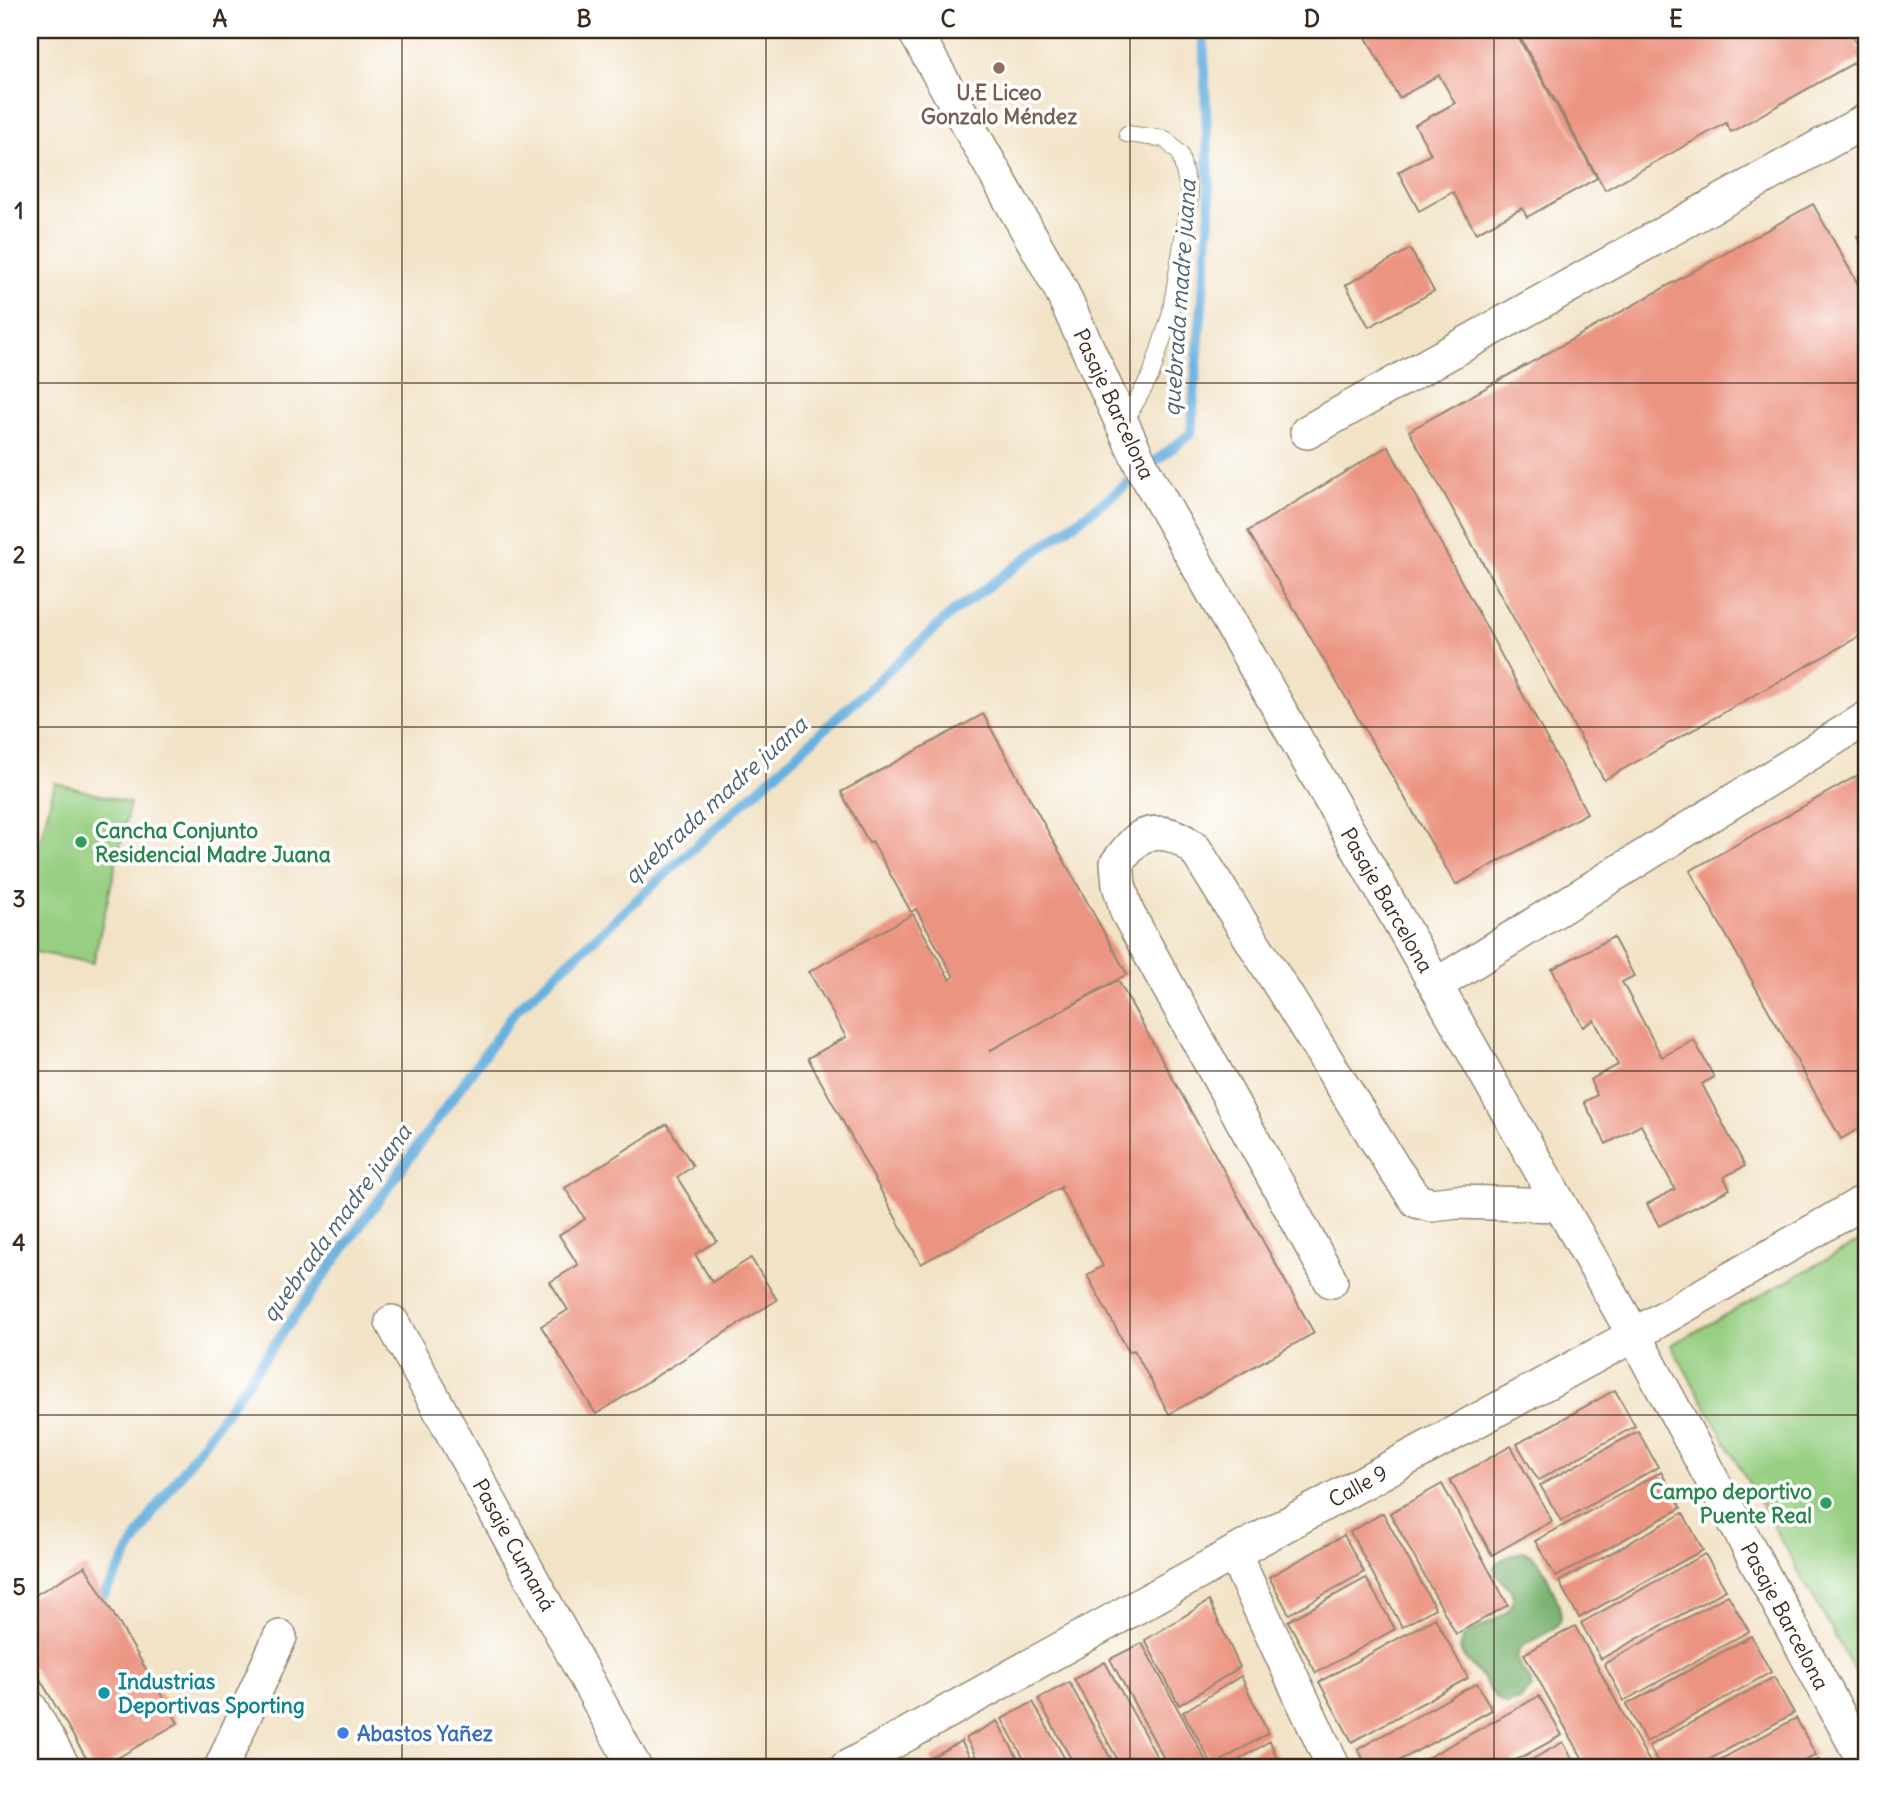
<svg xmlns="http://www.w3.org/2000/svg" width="1897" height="1798" font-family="Delius,sans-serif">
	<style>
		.green { fill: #97cf82; stroke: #697c50; stroke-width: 2 }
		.forest { fill: #79b270; stroke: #5a6e47; stroke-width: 2 }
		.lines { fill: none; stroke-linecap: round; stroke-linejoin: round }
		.stream { stroke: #68b0df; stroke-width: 10 }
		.building { fill: #ec9482 }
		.lane-casing { stroke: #968672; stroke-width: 18 }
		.street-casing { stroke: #968672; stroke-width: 36 }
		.lane { stroke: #fff; stroke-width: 16 }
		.street { stroke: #fff; stroke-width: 33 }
		.grid { fill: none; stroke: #3b2a1e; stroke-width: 2; stroke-opacity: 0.55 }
		.education-dot { fill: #8d6e63; stroke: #fff; stroke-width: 2.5 }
		.leisure-dot { fill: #2e9e5b; stroke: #fff; stroke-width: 2.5 }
		.culture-dot { fill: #0f9aa8; stroke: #fff; stroke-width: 2.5 }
		.shop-dot { fill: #3f7fe0; stroke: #fff; stroke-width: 2.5 }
		.labels { text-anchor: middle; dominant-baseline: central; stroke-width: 7; stroke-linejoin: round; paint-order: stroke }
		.education-label { font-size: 21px; font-weight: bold; fill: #785e54; stroke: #fff }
		.street-label { font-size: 21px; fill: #3b2a1e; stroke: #fff }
		.leisure-label { font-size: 21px; font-weight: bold; fill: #27864d; stroke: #fff; text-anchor: start }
		.culture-label { font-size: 21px; font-weight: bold; fill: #0d838f; stroke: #fff; text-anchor: start }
		.shop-label { font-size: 21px; font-weight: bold; fill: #366cbe; stroke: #fff; text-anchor: start }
		.water-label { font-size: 23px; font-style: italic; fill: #4d606b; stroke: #fff }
		.neatline { fill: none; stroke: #3b2a1e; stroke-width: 2.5 }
		.grid-label { font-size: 23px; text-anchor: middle; font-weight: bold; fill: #3b2a1e }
	</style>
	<rect width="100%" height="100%" fill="#fff"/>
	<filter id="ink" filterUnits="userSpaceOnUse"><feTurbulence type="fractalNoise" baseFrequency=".0143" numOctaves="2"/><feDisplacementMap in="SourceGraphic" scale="14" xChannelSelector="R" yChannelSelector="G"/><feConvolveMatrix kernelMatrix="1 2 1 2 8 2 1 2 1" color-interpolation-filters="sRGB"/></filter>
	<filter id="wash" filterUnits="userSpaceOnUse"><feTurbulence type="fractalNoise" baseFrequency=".00686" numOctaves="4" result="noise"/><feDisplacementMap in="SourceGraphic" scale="28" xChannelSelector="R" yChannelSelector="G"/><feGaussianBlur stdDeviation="1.57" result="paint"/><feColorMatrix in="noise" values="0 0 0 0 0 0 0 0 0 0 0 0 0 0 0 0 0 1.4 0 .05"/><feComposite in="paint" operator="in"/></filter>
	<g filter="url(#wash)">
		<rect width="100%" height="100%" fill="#f2e3c7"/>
		<g class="green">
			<path d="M 55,783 L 130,803 L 93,963 L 30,951 L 30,880 Z"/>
			<path d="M 1867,1237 L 1867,1693 L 1671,1345 Z"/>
		</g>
		<path class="forest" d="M 1522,1551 C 1528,1553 1533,1556 1537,1560 C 1544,1568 1565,1611 1560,1621 C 1552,1634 1530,1639 1519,1649 C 1514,1670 1528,1671 1532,1688 L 1519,1700 L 1507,1704 C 1494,1701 1489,1687 1481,1676 C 1472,1664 1450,1653 1466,1635 C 1479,1625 1526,1614 1510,1589 C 1504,1580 1496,1578 1494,1567 L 1501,1560 Z"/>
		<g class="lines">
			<path class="stream" d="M 104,1595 L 153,1512 L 517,1009 L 952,613 L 1117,492 L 1191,433 L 1210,212 L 1203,30"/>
		</g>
		<g id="blocks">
			<g class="building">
				<path d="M 1362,30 L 1514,30 L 1597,178 L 1527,217 L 1522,208 L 1476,233 L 1453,192 L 1419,211 L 1398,172 L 1431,154 L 1415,125 L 1455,103 L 1439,75 L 1399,98 Z"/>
				<path d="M 1516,30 L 1849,30 L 1864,57 L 1731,132 L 1726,123 L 1605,190 Z"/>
				<path d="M 1854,30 L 1867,30 L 1867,53 Z"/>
				<path d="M 1813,204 L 1867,300 L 1867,632 L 1604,780 L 1409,431 Z"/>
				<path d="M 1867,231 L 1867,257 L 1857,237 Z"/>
				<path d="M 1410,249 L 1434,291 L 1369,327 L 1346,285 Z"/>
				<path d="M 1388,446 L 1587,813 L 1456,885 L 1248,531 Z"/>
				<path d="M 983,714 L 1127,974 L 989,1051 L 1118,980 L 1314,1333 L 1169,1414 L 1134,1350 L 1129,1352 L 1087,1275 L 1103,1266 L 1060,1188 L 1063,1186 L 921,1264 L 808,1058 L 846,1037 L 809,972 L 913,914 L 950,980 L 954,977 L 916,909 L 911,912 L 872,841 L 869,843 L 841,792 Z"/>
				<path d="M 1867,770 L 1867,1124 L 1841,1139 L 1690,871 Z"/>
				<path d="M 1613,937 L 1634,976 L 1622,982 L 1662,1057 L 1694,1040 L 1714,1077 L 1702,1084 L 1745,1166 L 1724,1177 L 1730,1189 L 1659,1226 L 1647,1204 L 1675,1189 L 1641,1125 L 1606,1144 L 1584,1102 L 1597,1095 L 1590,1080 L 1618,1065 L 1594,1020 L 1583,1027 L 1552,969 Z"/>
				<path d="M 667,1124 L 693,1166 L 677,1177 L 717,1241 L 695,1254 L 712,1282 L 751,1258 L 777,1300 L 596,1414 L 541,1326 L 568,1310 L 550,1282 L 578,1265 L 559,1235 L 585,1219 L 565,1188 Z"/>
				<path d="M 1615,1390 L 1635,1426 L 1538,1480 L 1517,1444 Z"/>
				<path d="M 1638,1431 L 1658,1467 L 1561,1521 L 1540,1485 Z"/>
				<path d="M 1511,1446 L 1552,1521 L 1492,1555 L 1450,1480 Z"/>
				<path d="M 1661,1472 L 1681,1508 L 1556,1577 L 1535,1541 Z"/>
				<path d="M 1442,1484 L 1508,1605 L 1456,1634 L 1390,1513 Z"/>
				<path d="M 1383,1513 L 1435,1608 L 1402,1627 L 1350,1532 Z"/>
				<path d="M 1683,1513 L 1703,1550 L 1579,1618 L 1559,1582 Z"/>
				<path d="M 1344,1535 L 1364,1572 L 1289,1614 L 1269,1577 Z"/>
				<path d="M 1705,1554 L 1726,1590 L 1601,1659 L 1581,1623 Z"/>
				<path d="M 85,1566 L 178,1723 L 100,1768 L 92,1768 L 30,1662 L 30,1598 Z"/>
				<path d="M 1366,1578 L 1395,1629 L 1316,1673 L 1288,1621 Z"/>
				<path d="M 1728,1595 L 1749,1631 L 1624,1701 L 1604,1664 Z"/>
				<path d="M 1209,1601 L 1240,1667 L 1179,1705 L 1145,1640 Z"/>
				<path d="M 1435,1618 L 1468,1678 L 1352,1742 L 1319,1682 Z"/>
				<path d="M 1575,1626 L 1653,1768 L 1588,1768 L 1524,1654 Z"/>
				<path d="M 1751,1636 L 1771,1672 L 1646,1742 L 1626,1705 Z"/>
				<path d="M 1142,1643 L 1210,1768 L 1169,1768 L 1110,1659 Z"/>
				<path d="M 1105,1662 L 1163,1768 L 1122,1768 L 1074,1679 Z"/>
				<path d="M 1241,1676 L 1268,1733 L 1213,1766 L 1183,1712 Z"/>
				<path d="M 1774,1677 L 1794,1713 L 1694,1768 L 1661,1768 L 1649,1746 Z"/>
				<path d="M 1069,1682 L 1116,1768 L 1076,1768 L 1038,1699 Z"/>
				<path d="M 1477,1683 L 1492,1710 L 1386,1768 L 1368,1768 L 1358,1749 Z"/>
				<path d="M 1539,1696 L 1562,1735 L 1502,1768 L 1409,1768 Z"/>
				<path d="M 1033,1702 L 1070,1768 L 1029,1768 L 1002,1719 Z"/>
				<path d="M 1796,1718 L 1816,1755 L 1792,1768 L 1705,1768 Z"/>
				<path d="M 997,1721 L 1023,1768 L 982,1768 L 966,1738 Z"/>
				<path d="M 961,1741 L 976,1768 L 936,1768 L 930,1758 Z"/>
				<path d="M 1270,1741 L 1281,1768 L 1226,1768 Z"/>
				<path d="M 1563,1742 L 1577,1768 L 1517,1768 Z"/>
				<path d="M 1819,1759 L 1824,1768 L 1803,1768 Z"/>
			</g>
		</g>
	</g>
	<g filter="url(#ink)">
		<use href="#blocks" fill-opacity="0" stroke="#968672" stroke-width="2"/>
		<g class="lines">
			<defs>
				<path id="lane" d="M 1123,425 L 1151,375 L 1170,316 L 1190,196 L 1180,154 L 1165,139 L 1127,134"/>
				<g id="street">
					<path d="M 914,30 L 1060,288 L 1143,469 L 1634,1335 L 1867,1767"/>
					<path d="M 1307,432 L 1867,120"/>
					<path d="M 1436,985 L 1867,718"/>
					<path d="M 1331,1281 L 1127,912 L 1119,885 L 1117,863 C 1124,855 1132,842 1141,837 C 1161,828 1179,836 1195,849 L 1395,1170 L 1417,1201 L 1432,1205 L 1457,1202 L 1560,1205"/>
					<path d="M 392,1322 L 635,1768"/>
					<path d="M 1234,1553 L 1334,1768"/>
					<path d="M 30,1707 L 64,1768"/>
					<path d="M 221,1768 L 280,1637"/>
					<path d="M 846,1768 L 1234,1553 L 1634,1335 L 1867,1200"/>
				</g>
			</defs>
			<use href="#lane" class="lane-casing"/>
			<use href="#street" class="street-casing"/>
			<use href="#lane" class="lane"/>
			<use href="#street" class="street"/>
		</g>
	</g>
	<path class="grid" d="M 402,30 L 402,1768M 766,30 L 766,1768M 1130,30 L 1130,1768M 1494,30 L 1494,1768M 30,383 L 1867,383M 30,727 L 1867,727M 30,1071 L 1867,1071M 30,1415 L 1867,1415"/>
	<circle class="education-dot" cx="999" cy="68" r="7"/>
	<g class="leisure-dot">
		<circle cx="81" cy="842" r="7"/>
		<circle cx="1826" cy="1503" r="7"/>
	</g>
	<circle class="culture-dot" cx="104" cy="1693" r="7"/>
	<circle class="shop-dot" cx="343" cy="1733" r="7"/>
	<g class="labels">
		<g class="education-label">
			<text x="999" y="92">U.E Liceo<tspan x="999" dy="24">Gonzalo Méndez</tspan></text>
		</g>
		<g class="street-label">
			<text transform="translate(1114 404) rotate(65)">Pasaje Barcelona</text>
			<text transform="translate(1387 900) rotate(60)">Pasaje Barcelona</text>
			<text transform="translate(1358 1486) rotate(-29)">Calle 9</text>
			<text transform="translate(514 1545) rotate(61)">Pasaje Cumaná</text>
			<text transform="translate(1785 1616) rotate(62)">Pasaje Barcelona</text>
		</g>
		<g class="leisure-label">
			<text x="95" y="830">Cancha Conjunto<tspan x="95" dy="24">Residencial Madre Juana</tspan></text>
			<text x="1812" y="1491" text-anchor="end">Campo deportivo<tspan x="1812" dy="24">Puente Real</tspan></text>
		</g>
		<g class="culture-label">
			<text x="118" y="1681">Industrias<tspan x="118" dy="24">Deportivas Sporting</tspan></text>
		</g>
		<g class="shop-label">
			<text x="357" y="1733">Abastos Yañez</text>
		</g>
		<g class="water-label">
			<text transform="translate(1179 298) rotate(-86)">quebrada madre juana</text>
			<text transform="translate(715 800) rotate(-42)">quebrada madre juana</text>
			<text transform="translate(336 1223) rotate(-54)">quebrada madre juana</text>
		</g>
	</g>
	<rect width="1897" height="1798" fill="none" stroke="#fff" stroke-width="77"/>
	<rect x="38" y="38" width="1820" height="1721" class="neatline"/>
	<g class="grid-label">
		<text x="220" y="27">A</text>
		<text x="584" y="27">B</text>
		<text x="948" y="27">C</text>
		<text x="1312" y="27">D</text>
		<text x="1676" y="27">E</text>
		<text x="19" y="219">1</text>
		<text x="19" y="563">2</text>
		<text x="19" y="907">3</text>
		<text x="19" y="1251">4</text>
		<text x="19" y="1595">5</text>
	</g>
</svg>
